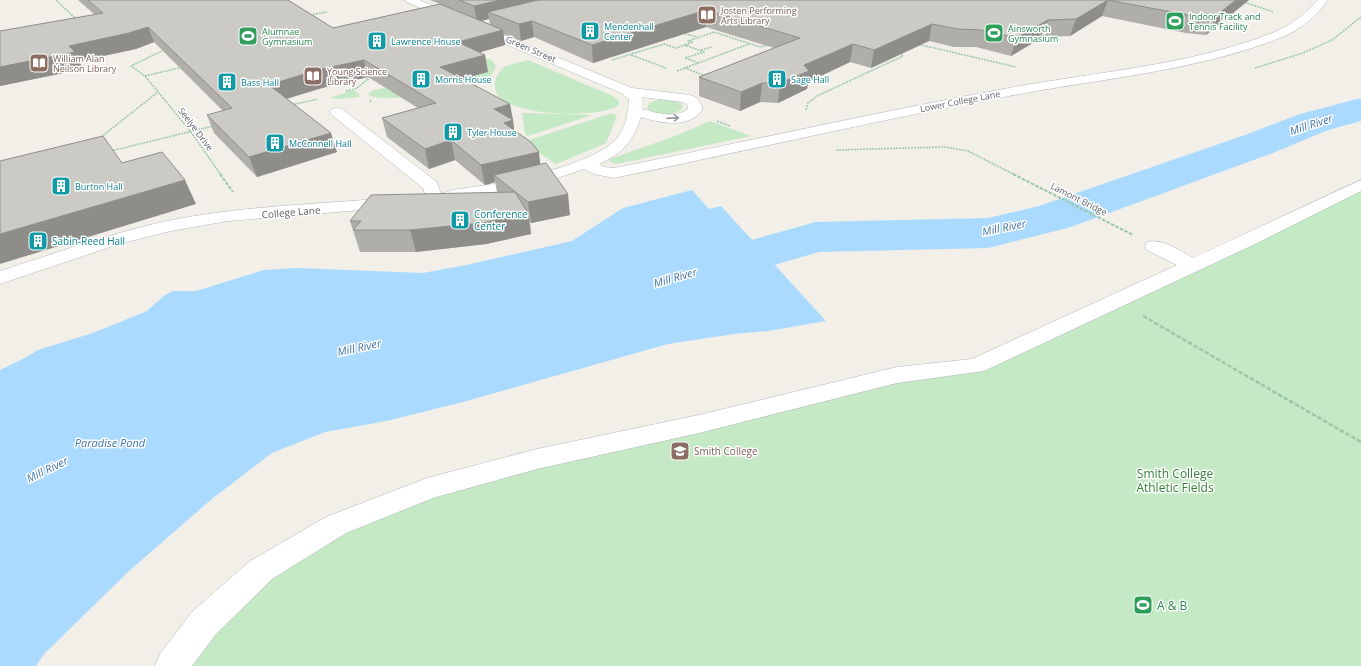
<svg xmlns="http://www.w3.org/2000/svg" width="1361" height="666" font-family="'Open Sans',sans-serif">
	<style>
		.green { fill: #c5e8c5 }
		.water { fill: #aadaff }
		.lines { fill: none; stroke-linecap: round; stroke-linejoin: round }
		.river { fill: #aadaff; fill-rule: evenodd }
		.minor-casing { stroke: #b5b8bc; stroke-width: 1 }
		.path-far2 { stroke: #9cc7a9; stroke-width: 1.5; stroke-dasharray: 2 1; stroke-linecap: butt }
		.path-far1 { stroke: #9cc7a9; stroke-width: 2; stroke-dasharray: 3.5 1.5; stroke-linecap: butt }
		.path { stroke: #9cc7a9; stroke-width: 2.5; stroke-dasharray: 4.5 2; stroke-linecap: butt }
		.minor { fill: #fff; fill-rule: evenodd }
		.wall { fill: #afaea9; fill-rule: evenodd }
		.shaded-wall { fill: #8f8d8a }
		.building { fill: #cccac5; stroke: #8f8d8a }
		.oneway { stroke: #979a9d }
		.labels { text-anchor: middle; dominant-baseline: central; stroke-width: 3; stroke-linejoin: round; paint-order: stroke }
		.far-education-label { font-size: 9px; fill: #785e54; stroke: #fff; text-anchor: start }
		.far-leisure-label { font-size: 9px; fill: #27864d; stroke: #fff; text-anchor: start }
		.far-culture-label { font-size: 9px; fill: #0d838f; stroke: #fff; text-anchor: start }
		.far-street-label { font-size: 9px; fill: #5f6368; stroke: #fff }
		.street-label { font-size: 10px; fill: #5f6368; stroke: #fff }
		.culture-label { font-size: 10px; fill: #0d838f; stroke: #fff; text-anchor: start }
		.education-label { font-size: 10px; fill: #785e54; stroke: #fff; text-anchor: start }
		.water-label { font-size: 11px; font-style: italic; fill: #4174aa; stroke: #fff }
		.near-park-label { font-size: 12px; fill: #348238; stroke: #fff }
		.near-leisure-label { font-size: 12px; fill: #27864d; stroke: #fff; text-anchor: start }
	</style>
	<rect width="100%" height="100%" fill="#f1efe8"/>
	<g class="green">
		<path d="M 481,56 L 493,61 L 496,66 C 494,71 491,77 485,80 C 469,88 380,106 368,94 L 374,90 L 385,88 L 399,96 L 487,72 Z"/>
		<path d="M 528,60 L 613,96 L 619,101 L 619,104 C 608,120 491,118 495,85 C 495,77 499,72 505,66 L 510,66 L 509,65 Z"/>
		<path d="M 353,90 L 359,94 L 359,97 L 339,99 L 330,98 Z"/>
		<path d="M 663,99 L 674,100 L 682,104 L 683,108 C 675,116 654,117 647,108 L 649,103 Z"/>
		<path d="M 522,113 L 592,115 L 528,136 L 525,134 Z"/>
		<path d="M 612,113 L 617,116 L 606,143 L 556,164 L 528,146 L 528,142 L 532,139 Z"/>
		<path d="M 710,121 L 751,136 L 617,164 L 609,162 L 610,159 L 678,135 Z"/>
		<path d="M 1361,185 L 1361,666 L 172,666 L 204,623 L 336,525 L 537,459 L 977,366 Z"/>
	</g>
	<path class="water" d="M 692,190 L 709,209 L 721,206 L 826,321 L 768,331 L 734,334 L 668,344 L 463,402 L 386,421 L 325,432 L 272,453 L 213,498 L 128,572 L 44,654 L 36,666 L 0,666 L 0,370 L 25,358 L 38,350 L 93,333 L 147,311 L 165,295 L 173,291 L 196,291 L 264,270 L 297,268 L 423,273 L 471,264 L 572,241 L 623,208 Z"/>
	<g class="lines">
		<path class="river" d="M 1361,98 L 1361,121 L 1328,130 L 1273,153 L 1071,227 L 988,248 L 819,252 L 685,291 L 666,286 L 658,275 L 666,264 L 816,222 L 988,218 L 1039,206 L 1245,135 L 1300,114 Z"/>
		<defs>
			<g id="minor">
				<path d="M 405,0 L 419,0 L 632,88 L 690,95 L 697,98 L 702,106 L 702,110 C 689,129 660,123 641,117 C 632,143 624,152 599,164 L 604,167 L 614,168 C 746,142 877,112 1009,88 C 1095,72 1185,66 1267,35 C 1287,28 1304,16 1318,0 L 1328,0 C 1314,19 1297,32 1275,40 C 1190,72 1098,79 1009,96 C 877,120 746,151 614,178 L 594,174 L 584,169 L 527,188 L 448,202 L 441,200 L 434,203 L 428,202 L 423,188 L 332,115 L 330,112 L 332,109 L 337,108 L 342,109 L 437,182 L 441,194 C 454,188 472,188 486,185 C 517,180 604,162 620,134 C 627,123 628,111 629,99 L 621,93 L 407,2 ZM 642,97 L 682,102 L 687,104 L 688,109 C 675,119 657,113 642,109 Z"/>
				<path d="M 1361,180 L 1361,191 L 1255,244 L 984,371 L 897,383 L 699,433 L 537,469 L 433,498 L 346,533 L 272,579 L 216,634 L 192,666 L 155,666 L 160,654 L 192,612 L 250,561 L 326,517 L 427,478 L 537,449 L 699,415 L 897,367 L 972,359 L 1177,265 L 1147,250 L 1145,246 L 1147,242 C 1163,238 1180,251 1193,258 Z"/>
				<path d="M 392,198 L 398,199 L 401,203 L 398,207 L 228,221 L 171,231 L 119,244 L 0,284 L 0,271 C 57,253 113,232 172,220 C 244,206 318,204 392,198 Z"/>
			</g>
		</defs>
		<use href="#minor" class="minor-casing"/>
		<g class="path-far2">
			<path d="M 56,0 L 76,19"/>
			<path d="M 1237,0 L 1274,12"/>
			<path d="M 310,15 L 327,12"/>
			<path d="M 318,19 L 328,26"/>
			<path d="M 682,33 L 697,37"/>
			<path d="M 917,44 L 1016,67"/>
			<path d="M 685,45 L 693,42 L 688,41 L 714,32 L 760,47 L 768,45"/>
			<path d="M 164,50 L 131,66 L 145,76 L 191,132 L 221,175"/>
			<path d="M 701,50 L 712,47"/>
			<path d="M 631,55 L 666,68"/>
			<path d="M 612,60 L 664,44 L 676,48 L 685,45 L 704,52 L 685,58 L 699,63"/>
			<path d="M 1255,68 L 1303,53 L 1332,40 L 1361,17"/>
			<path d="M 677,71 L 685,68"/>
			<path d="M 145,76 L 183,67"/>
			<path d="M 706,76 L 685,68 L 749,44"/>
			<path d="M 346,91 L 357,88 L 372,76"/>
			<path d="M 370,102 L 371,100"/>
			<path d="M 291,105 L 318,99"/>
			<path d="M 806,110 L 808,103 L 817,96 L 903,56 L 899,52"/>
			<path d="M 717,121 L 730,126"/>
			<path d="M 101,137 L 158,92"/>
			<path d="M 836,150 L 945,147 L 968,151 L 1015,175"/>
			<path d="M 111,151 L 213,126"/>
		</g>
		<g class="path-far1">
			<path d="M 220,174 L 233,192"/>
			<path d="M 1013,174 L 1133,235"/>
		</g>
		<path class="path" d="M 1143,316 L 1361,442"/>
		<use href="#minor" class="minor"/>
	</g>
	<path class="wall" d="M 78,0 L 288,0 L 333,28 L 440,4 L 430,0 L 1249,0 L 1206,35 L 1186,33 L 1102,16 L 1070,36 L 1043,37 L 1011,56 L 976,47 L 954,47 L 929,41 L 871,68 L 850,62 L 808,82 L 807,89 L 778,103 L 760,102 L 740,111 L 699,96 L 699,77 L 774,48 L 706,27 L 593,63 L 534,37 L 521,41 L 503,34 L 505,45 L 480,52 L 488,72 L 462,79 L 513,120 L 514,130 L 540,164 L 570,215 L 531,223 L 530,222 L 531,234 L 486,244 L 416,252 L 360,252 L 350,221 L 497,192 L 495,182 L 485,185 L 455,160 L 429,169 L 387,137 L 382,118 L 418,108 L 368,77 L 322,88 L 287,99 L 337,152 L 257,177 L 214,133 L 207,115 L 223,111 L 154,42 L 136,49 L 79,61 L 83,69 L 0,86 L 94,14 ZM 489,19 L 490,24 L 482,21 Z"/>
	<g class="shaded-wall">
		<path d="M 501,0 L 568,0 L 488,12 L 489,19 L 477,22 L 474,6 Z"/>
		<path d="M 1108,0 L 1102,16 L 1070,36 L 1076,19 Z"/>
		<path d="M 1236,0 L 1249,0 L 1206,35 L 1213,18 Z"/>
		<path d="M 706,10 L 706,27 L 593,63 L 592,45 Z"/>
		<path d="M 1048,20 L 1043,37 L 1011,56 L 1016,38 Z"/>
		<path d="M 532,21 L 534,37 L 521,41 L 519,24 Z"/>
		<path d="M 932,24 L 929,41 L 871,68 L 874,50 Z"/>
		<path d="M 148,27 L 154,42 L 136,49 L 79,61 L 83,69 L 0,86 L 0,67 L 69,46 Z"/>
		<path d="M 503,30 L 505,45 L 461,58 L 458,42 Z"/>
		<path d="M 853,44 L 850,62 L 808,82 L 807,89 L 778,103 L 780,83 L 804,65 Z"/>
		<path d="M 485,55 L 488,72 L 443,84 L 440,67 Z"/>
		<path d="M 364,60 L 368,77 L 322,88 L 275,102 L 269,85 L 317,70 Z"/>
		<path d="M 762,83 L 760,102 L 740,111 L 741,92 Z"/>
		<path d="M 510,104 L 513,120 L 515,139 L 494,109 Z"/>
		<path d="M 331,133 L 337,152 L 257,177 L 249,157 Z"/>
		<path d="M 451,140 L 455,160 L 429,169 L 425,149 Z"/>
		<path d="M 539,152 L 541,172 L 494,175 L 495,182 L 485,185 L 481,165 Z"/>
		<path d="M 185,180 L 196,204 L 0,264 L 0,234 Z"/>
		<path d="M 568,194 L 570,215 L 531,223 L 528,202 Z"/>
		<path d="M 528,213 L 531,234 L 486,244 L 416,252 L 410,230 Z"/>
	</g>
	<g class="building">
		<path d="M 88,0 L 288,0 L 333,28 L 440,4 L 503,30 L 458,42 L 485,55 L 440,67 L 510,104 L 494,109 L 513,120 L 504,123 L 531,142 L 539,152 L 481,165 L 451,140 L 425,149 L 382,118 L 436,103 L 364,60 L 317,70 L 269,85 L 331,133 L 249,157 L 207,115 L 232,108 L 148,27 L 129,33 L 69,46 L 75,52 L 0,67 L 0,31 L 103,13 Z"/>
		<path d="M 459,0 L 501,0 L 474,6 Z"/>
		<path d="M 538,0 L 1236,0 L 1213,18 L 1193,16 L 1108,0 L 1076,19 L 1048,20 L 1016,38 L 980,30 L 958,29 L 932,24 L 874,50 L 853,44 L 804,65 L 809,71 L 780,83 L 762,83 L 741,92 L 699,77 L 800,38 L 706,10 L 592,45 L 532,21 L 519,24 L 488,12 Z"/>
		<path d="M 103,136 L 122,163 L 162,152 L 185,180 L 0,234 L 0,161 Z"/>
		<path d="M 546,163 L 568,194 L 528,202 L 494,175 Z"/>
		<path d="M 515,192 L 528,213 L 482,223 L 410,230 L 353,230 L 361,221 L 350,221 L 371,195 Z"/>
	</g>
	<defs><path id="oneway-shaft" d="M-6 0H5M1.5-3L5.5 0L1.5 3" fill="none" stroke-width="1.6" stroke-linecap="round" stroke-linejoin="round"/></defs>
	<use class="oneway" href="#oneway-shaft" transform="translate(673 118) rotate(-4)"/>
	<defs>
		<symbol id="library-square" viewBox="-11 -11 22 22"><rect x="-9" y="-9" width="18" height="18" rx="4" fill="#8d6e63" stroke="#fff"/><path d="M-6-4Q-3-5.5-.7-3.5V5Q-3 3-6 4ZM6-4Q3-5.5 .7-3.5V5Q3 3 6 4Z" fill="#fff"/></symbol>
		<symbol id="stadium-square" viewBox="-11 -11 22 22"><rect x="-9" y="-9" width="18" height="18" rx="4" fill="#2e9e5b" stroke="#fff"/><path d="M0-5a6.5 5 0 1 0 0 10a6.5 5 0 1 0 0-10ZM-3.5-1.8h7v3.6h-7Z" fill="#fff"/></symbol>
		<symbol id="building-square" viewBox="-11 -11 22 22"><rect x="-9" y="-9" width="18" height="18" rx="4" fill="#0f9aa8" stroke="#fff"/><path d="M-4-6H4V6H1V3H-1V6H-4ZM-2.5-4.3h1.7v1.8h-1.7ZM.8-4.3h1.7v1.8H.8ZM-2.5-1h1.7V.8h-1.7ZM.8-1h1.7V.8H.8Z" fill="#fff"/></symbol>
		<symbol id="university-square" viewBox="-11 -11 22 22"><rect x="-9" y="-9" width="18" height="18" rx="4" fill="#8d6e63" stroke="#fff"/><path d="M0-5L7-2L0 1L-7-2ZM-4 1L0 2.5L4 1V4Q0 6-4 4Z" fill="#fff"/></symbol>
	</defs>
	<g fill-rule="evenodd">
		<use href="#library-square" x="696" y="4" width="22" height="22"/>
		<use href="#stadium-square" x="1164" y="10" width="22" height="22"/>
		<use href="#building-square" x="579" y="20" width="22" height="22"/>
		<use href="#stadium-square" x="983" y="22" width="22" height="22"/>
		<use href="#stadium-square" x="237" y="25" width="22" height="22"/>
		<use href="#building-square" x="366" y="30" width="22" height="22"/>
		<use href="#library-square" x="28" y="52" width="22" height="22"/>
		<use href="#library-square" x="302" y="65" width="22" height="22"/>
		<use href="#building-square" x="410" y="68" width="22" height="22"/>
		<use href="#building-square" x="766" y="68" width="22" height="22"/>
		<use href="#building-square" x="216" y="71" width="22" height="22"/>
		<use href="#building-square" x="442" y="121" width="22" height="22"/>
		<use href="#building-square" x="264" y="132" width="22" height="22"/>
		<use href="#building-square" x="50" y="175" width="22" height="22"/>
		<use href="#building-square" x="449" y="209" width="22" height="22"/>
		<use href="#building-square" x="27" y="230" width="22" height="22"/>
		<use href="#university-square" x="669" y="440" width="22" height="22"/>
		<use href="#stadium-square" x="1132" y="594" width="22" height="22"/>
	</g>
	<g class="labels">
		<g class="far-education-label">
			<text x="721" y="10">Josten Performing<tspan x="721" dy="10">Arts Library</tspan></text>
			<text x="53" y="58">William Alan<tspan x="53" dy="10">Neilson Library</tspan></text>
			<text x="327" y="71">Young Science<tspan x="327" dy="10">Library</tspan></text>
		</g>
		<g class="far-leisure-label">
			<text x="1189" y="16">Indoor Track and<tspan x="1189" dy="10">Tennis Facility</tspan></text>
			<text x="1008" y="28">Ainsworth<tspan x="1008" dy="10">Gymnasium</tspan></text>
			<text x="262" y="31">Alumnae<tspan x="262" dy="10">Gymnasium</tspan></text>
		</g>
		<g class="far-culture-label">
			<text x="604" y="26">Mendenhall<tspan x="604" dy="10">Center</tspan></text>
			<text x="391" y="41">Lawrence House</text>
			<text x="435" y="79">Morris House</text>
			<text x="791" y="79">Sage Hall</text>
			<text x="241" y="82">Bass Hall</text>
			<text x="467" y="132">Tyler House</text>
			<text x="289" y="143">McConnell Hall</text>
			<text x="75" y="186">Burton Hall</text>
		</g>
		<g class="far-street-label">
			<text transform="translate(531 49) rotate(23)">Green Street</text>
			<text transform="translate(960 101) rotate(-11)">Lower College Lane</text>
			<text transform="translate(196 129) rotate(53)">Seelye Drive</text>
			<text transform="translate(1079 199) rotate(27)">Lamont Bridge</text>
		</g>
		<g class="street-label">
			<text transform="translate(291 212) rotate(-5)">College Lane</text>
		</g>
		<g class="culture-label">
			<text x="474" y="214">Conference<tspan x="474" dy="12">Center</tspan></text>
			<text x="52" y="241">Sabin-Reed Hall</text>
		</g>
		<g class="education-label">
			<text x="694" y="451">Smith College</text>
		</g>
		<g class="water-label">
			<text transform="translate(1311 124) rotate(-18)">Mill River</text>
			<text transform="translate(1004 227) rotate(-11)">Mill River</text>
			<text transform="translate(675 277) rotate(-16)">Mill River</text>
			<text transform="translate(359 347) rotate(-12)">Mill River</text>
			<text x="110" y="442">Paradise Pond</text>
			<text transform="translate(47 469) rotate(-26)">Mill River</text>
		</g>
		<g class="near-park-label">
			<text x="1175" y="473">Smith College<tspan x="1175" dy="14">Athletic Fields</tspan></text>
		</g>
		<g class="near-leisure-label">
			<text x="1157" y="605">A &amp; B</text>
		</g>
	</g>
</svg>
